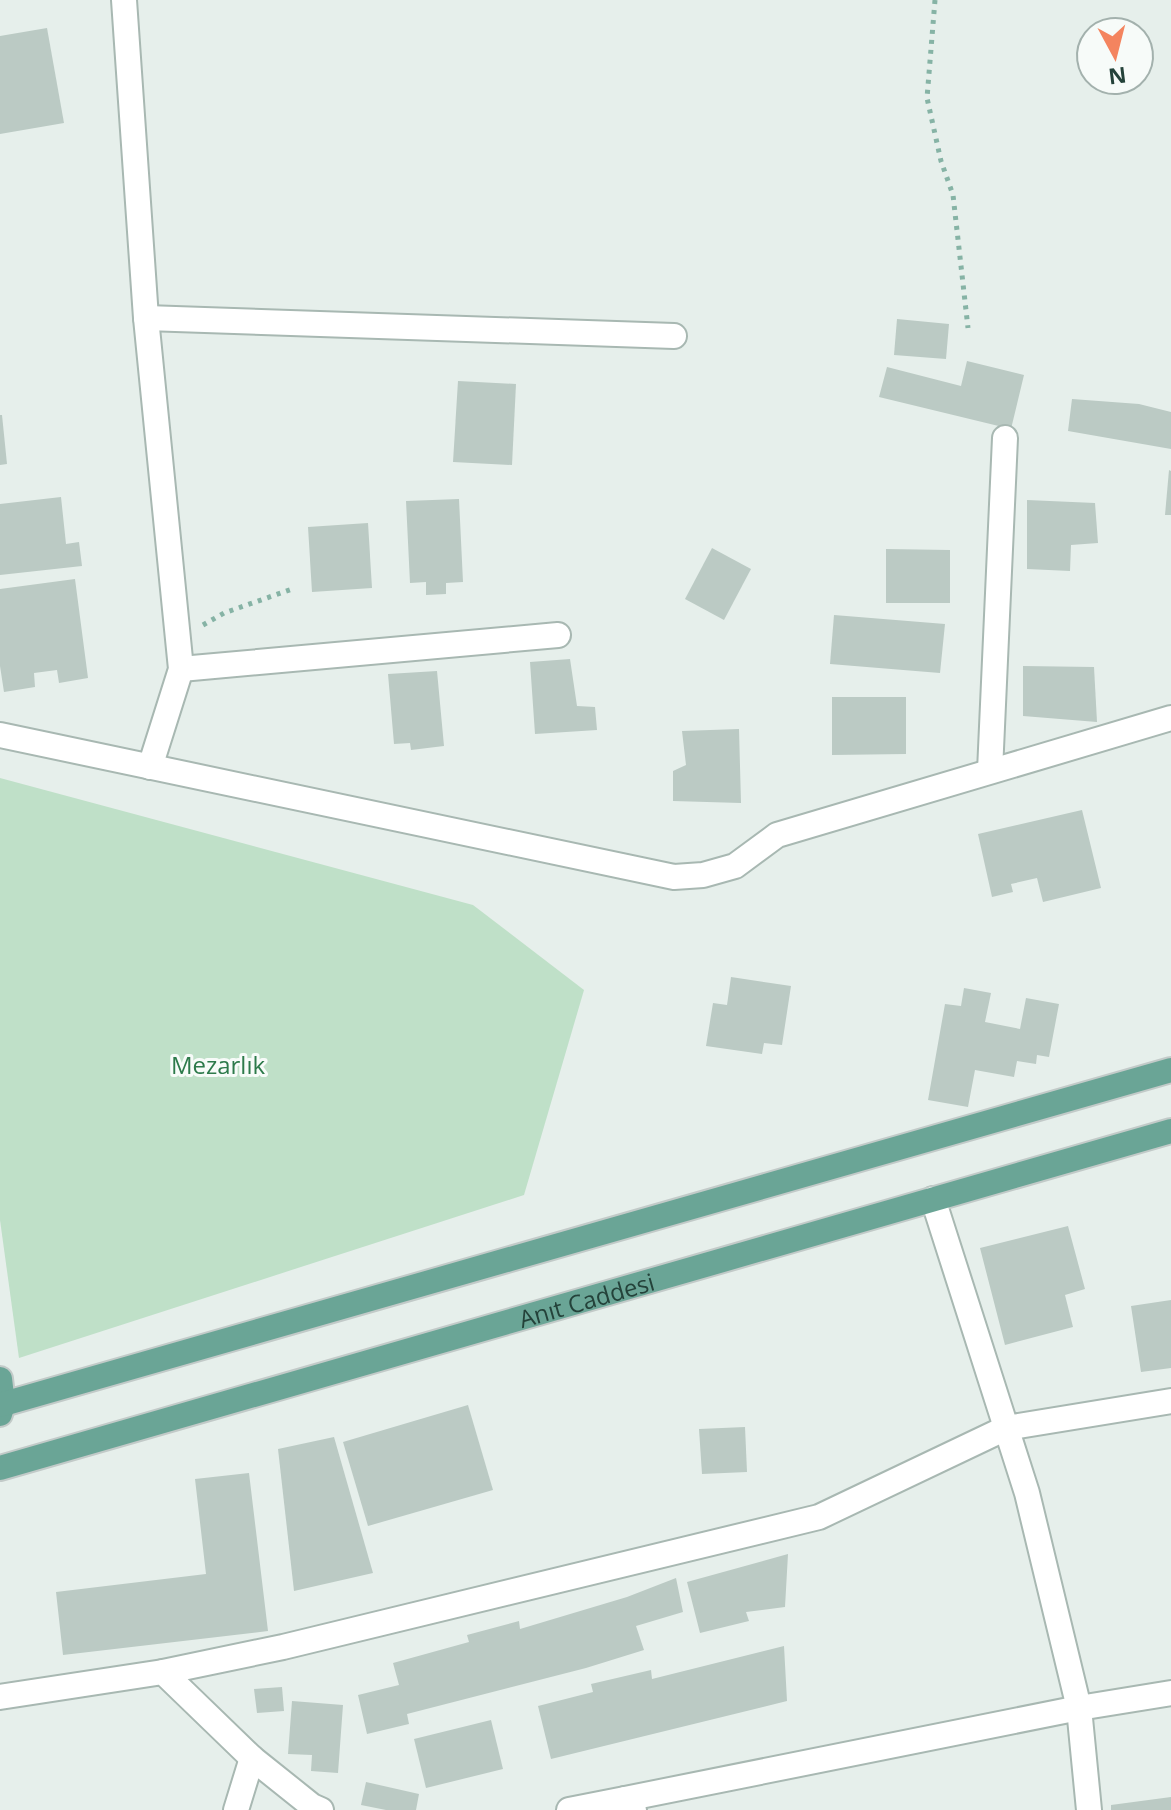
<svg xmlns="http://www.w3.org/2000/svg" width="1171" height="1810" font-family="'Open Sans',sans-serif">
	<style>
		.green { fill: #bfe0c8 }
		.building { fill: #bbcac4 }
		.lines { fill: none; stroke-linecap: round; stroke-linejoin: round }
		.minor-casing { stroke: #a8b8b2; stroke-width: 28 }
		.major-casing { stroke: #c2cac8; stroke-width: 28 }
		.path { stroke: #86b3a5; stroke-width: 5; stroke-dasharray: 4 6; stroke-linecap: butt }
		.minor { stroke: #fff; stroke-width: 24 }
		.major { stroke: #6aa596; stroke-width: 24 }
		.labels { text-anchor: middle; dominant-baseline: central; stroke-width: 6; stroke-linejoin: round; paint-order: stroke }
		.park-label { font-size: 24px; fill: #2d7a4b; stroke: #f7fbf9 }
		.street-label { font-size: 24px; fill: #24423a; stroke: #f7fbf9 }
	</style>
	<rect width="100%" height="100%" fill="#e6efeb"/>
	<path class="green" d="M 0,778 L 473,905 L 584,990 L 524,1195 L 19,1358 L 0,1220 Z"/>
	<g class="building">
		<path d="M 47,28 L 64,123 L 0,134 L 0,36 Z"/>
		<path d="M 897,319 L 949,324 L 946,359 L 894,355 Z"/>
		<path d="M 967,361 L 1024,375 L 1011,429 L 879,397 L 887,367 L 961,386 Z"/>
		<path d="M 458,381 L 516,384 L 512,465 L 453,462 Z"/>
		<path d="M 1072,399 L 1139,404 L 1171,412 L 1171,449 L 1068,431 Z"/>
		<path d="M 0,415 L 2,415 L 7,464 L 0,465 Z"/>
		<path d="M 1169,470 L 1171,471 L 1171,515 L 1165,515 Z"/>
		<path d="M 61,497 L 66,544 L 79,542 L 82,566 L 0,575 L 0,504 Z"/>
		<path d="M 459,499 L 463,582 L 446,583 L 446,594 L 426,595 L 426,582 L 410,583 L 406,501 Z"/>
		<path d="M 1027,500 L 1095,503 L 1098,543 L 1071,545 L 1070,571 L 1027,569 Z"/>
		<path d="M 368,523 L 372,588 L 312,592 L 308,527 Z"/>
		<path d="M 712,548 L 751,569 L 724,620 L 685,599 Z"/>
		<path d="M 886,549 L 950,550 L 950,603 L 886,603 Z"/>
		<path d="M 75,579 L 88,678 L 59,683 L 57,670 L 34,673 L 35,687 L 4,692 L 0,666 L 0,589 Z"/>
		<path d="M 834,615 L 945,624 L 940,673 L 830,664 Z"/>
		<path d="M 570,659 L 577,706 L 595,707 L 597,730 L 535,734 L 530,662 Z"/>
		<path d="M 1023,666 L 1094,667 L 1097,722 L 1023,716 Z"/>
		<path d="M 437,671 L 444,746 L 411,750 L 410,743 L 394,744 L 388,674 Z"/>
		<path d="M 832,697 L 906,697 L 906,754 L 832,755 Z"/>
		<path d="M 739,729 L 741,803 L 673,801 L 673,771 L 686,765 L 682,731 Z"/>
		<path d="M 1082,810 L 1101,888 L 1043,902 L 1037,878 L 1011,884 L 1013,892 L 992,897 L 978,834 Z"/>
		<path d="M 731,977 L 791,986 L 782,1045 L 764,1043 L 762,1054 L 706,1046 L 713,1003 L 727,1005 Z"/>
		<path d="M 964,988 L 991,993 L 985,1022 L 1020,1029 L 1026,998 L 1059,1004 L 1049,1057 L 1037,1055 L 1036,1064 L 1017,1061 L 1014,1077 L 975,1070 L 968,1107 L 928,1100 L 945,1004 L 961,1006 Z"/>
		<path d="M 1068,1226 L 1085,1289 L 1065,1295 L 1073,1327 L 1005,1345 L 980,1248 Z"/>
		<path d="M 1171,1300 L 1171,1368 L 1141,1372 L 1131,1306 Z"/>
		<path d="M 468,1405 L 493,1490 L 368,1526 L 343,1442 Z"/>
		<path d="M 745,1427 L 747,1472 L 702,1474 L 699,1429 Z"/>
		<path d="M 334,1437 L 373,1573 L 294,1591 L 278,1449 Z"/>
		<path d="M 249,1473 L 268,1631 L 63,1655 L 56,1592 L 206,1574 L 195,1479 Z"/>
		<path d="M 788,1554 L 785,1607 L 746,1612 L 749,1621 L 700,1633 L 687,1582 Z"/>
		<path d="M 676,1578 L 683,1612 L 636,1626 L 644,1650 L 586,1668 L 407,1714 L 409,1724 L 367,1734 L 358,1695 L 399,1685 L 393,1663 L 469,1642 L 467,1635 L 519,1621 L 520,1629 L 627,1597 Z"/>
		<path d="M 784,1646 L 787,1701 L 551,1759 L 538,1706 L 593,1692 L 591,1684 L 651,1670 L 652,1679 Z"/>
		<path d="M 282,1687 L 284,1711 L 257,1713 L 254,1689 Z"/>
		<path d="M 292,1701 L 343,1705 L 338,1773 L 311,1771 L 312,1755 L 288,1754 Z"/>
		<path d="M 491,1720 L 503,1769 L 426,1788 L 414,1739 Z"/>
		<path d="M 366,1782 L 419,1794 L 416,1810 L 386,1810 L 361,1805 Z"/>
		<path d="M 1171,1797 L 1171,1810 L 1111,1810 L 1111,1805 Z"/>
	</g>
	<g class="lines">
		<defs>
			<g id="minor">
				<path d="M 124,0 L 146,318 L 181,669 L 150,767"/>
				<path d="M 146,318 L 674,336"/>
				<path d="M 181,669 L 558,635"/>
				<path d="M 0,735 L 674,877 L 703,875 L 735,866 L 777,835 L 1171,718"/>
				<path d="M 990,771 L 1005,438"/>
				<path d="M 933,1199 L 1027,1493 L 1079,1708 L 1089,1810"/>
				<path d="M 163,1672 L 283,1647 L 819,1517 L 1006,1428 L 1171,1401"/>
				<path d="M 0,1697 L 163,1672 L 252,1758 L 312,1806 L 321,1810"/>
				<path d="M 625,1799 L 1079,1708 L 1171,1693"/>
				<path d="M 236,1810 L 252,1758"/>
				<path d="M 569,1810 L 625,1799 L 634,1810"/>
			</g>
			<g id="major">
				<path d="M 0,1379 L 3,1404 L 0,1414"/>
				<path d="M 0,1405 L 1171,1070"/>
				<path id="s1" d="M 0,1468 L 1171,1131"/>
			</g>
		</defs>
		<use href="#minor" class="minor-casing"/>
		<use href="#major" class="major-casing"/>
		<g class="path">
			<path d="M 935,0 L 927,98 L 941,161 L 953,195 L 968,328"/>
			<path d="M 203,625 L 224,613 L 295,588"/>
		</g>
		<use href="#minor" class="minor"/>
		<use href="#major" class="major"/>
	</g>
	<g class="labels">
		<g class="park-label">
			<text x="218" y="1064">Mezarlık</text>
		</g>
		<g class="street-label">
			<text stroke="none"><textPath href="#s1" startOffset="610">Anıt Caddesi</textPath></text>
		</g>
	</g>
	<g transform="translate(1115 56) rotate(173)"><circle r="38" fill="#f7fbf9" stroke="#a3b1ad" stroke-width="2"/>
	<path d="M0-6L14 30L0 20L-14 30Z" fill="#f4845f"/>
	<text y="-12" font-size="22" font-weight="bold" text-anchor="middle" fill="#24423a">N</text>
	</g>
</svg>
